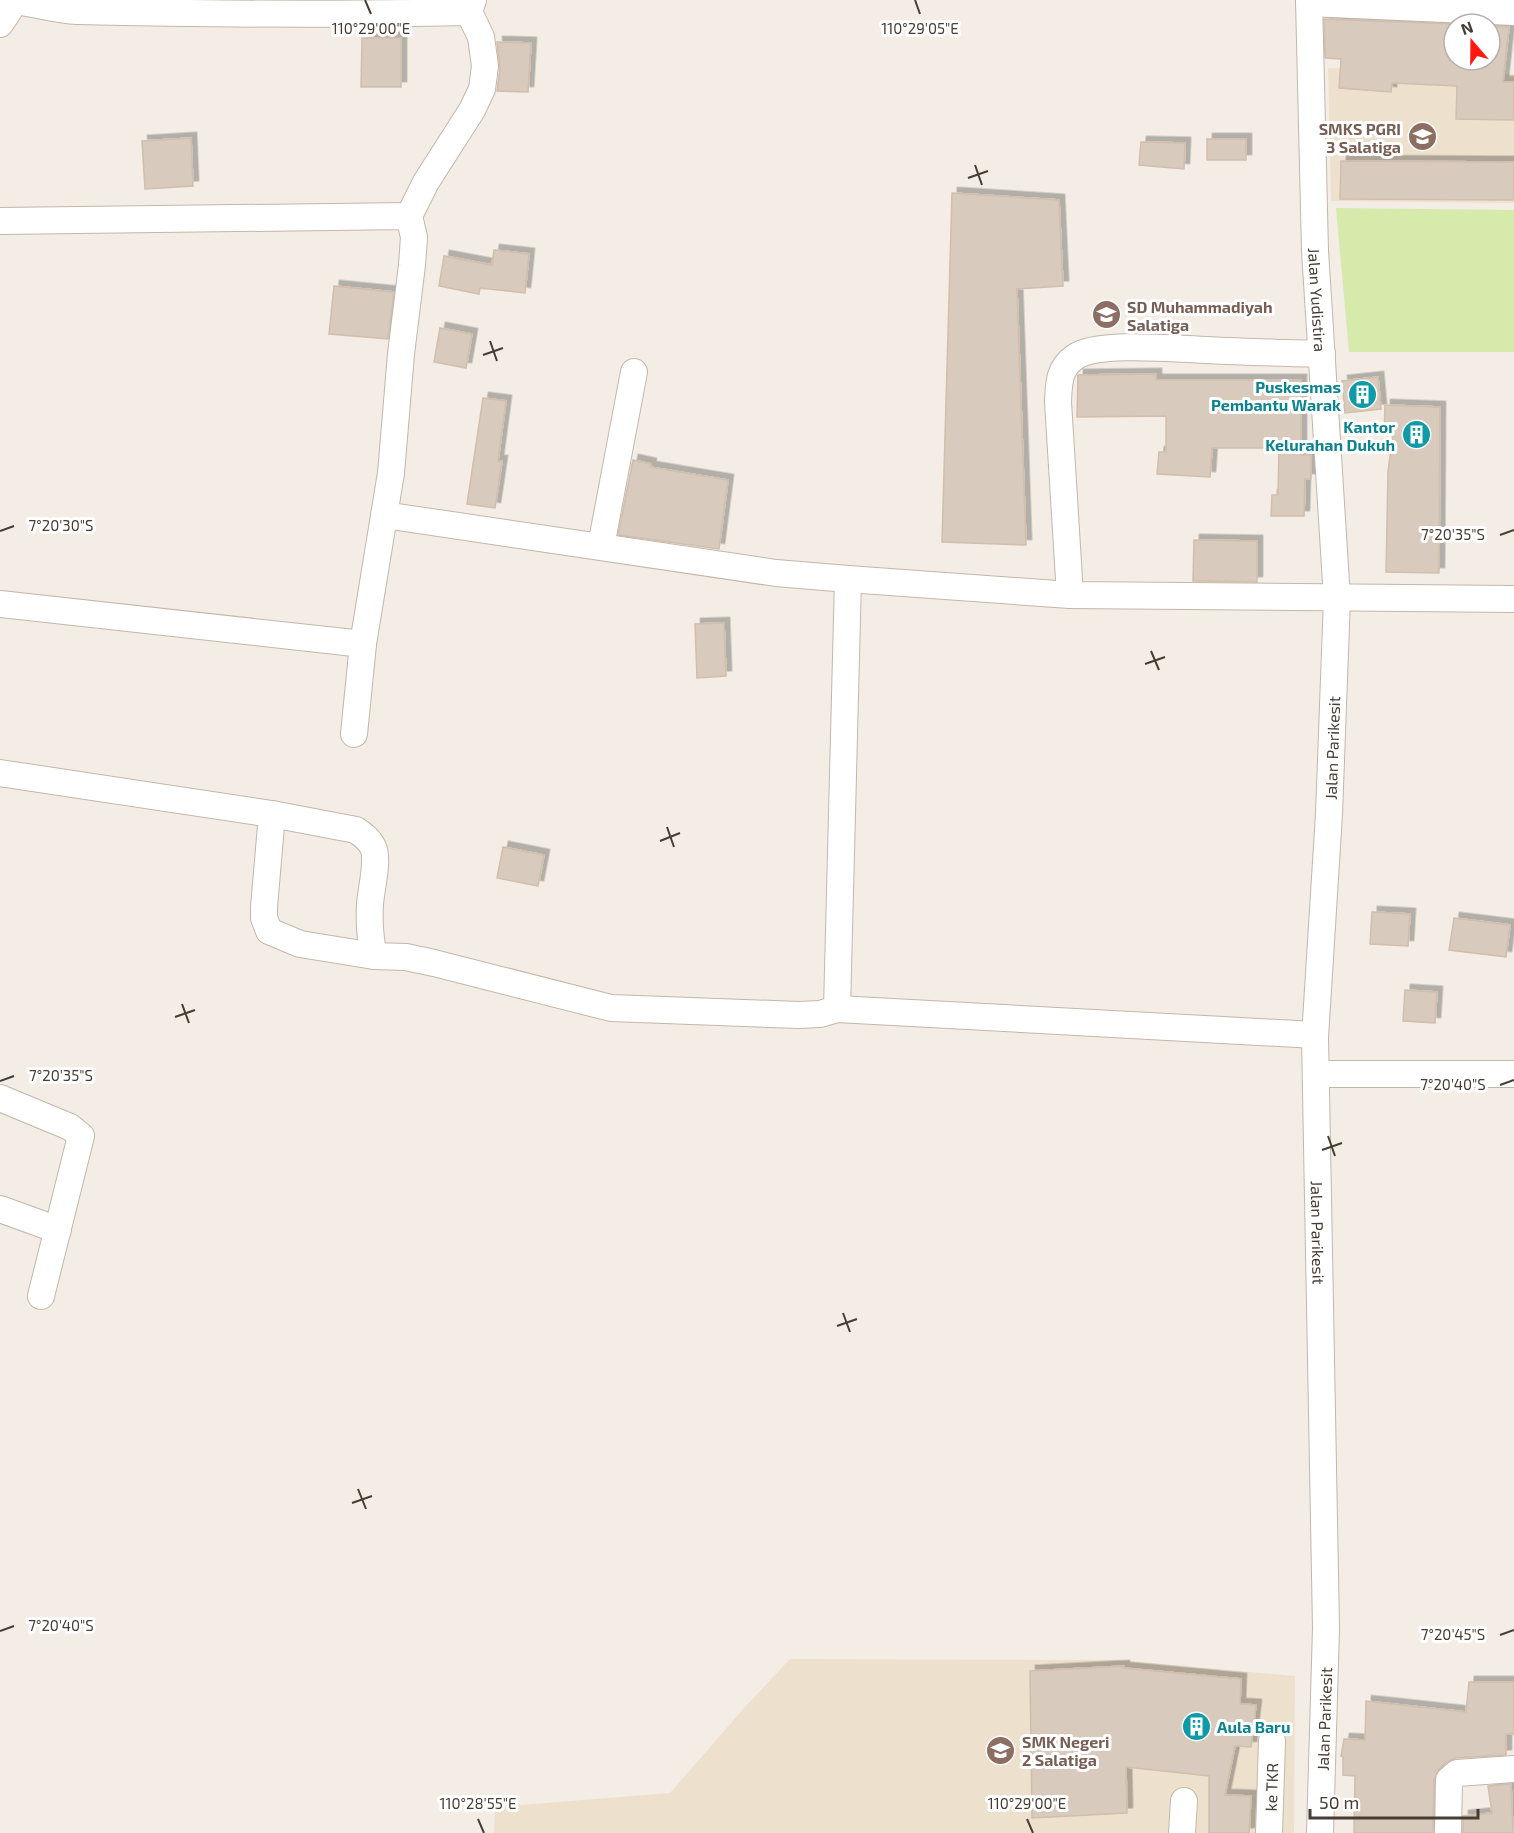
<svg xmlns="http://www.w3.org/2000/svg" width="1514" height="1833" font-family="'Exo 2',sans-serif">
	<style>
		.education { fill: #ede1ce }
		.green { fill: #d5eaab }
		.building { fill: #d8cabc; stroke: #d1beac; stroke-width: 1.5; filter: url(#shadow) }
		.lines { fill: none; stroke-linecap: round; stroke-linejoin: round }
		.minor-casing { stroke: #c2b7aa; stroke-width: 28 }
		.minor { stroke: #fff; stroke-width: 26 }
		.ticks { fill: none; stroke: #463d34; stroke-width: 2 }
		.labels { text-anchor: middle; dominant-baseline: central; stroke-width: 6; stroke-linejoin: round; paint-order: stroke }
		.education-label { font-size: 16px; font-weight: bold; fill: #785e54; stroke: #fff; text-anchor: start }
		.street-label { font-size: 16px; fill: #463d34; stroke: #fff }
		.culture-label { font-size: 16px; font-weight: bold; fill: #0d838f; stroke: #fff; text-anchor: end }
		.ticks-label { font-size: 15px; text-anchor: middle; fill: #463d34; stroke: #fff; stroke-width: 6; stroke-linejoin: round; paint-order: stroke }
	</style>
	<defs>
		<filter id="shadow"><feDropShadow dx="5.5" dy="-5.5" stdDeviation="0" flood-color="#0004"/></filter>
	</defs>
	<rect width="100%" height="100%" fill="#f3ede5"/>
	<g class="education">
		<path d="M 1328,68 L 1514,74 L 1514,203 L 1331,201 Z"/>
		<path d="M 790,1659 L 1119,1660 L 1295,1676 L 1294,1833 L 494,1833 L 495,1807 L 670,1793 L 745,1707 Z"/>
	</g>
	<path class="green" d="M 1336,208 L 1514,210 L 1514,352 L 1349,352 Z"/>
	<g class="building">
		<path d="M 1324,19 L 1454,24 L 1449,60 L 1490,60 L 1490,26 L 1509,27 L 1503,82 L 1514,82 L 1514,120 L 1456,119 L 1457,86 L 1392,83 L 1391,92 L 1339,88 L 1341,59 L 1325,58 Z"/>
		<path d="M 362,38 L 401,38 L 401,87 L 361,87 Z"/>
		<path d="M 497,42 L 531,43 L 528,92 L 497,91 L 500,68 Z"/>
		<path d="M 191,138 L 193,186 L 145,189 L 142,141 Z"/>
		<rect x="1207" y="139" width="39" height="21"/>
		<path d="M 1141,142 L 1185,143 L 1184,169 L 1139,165 Z"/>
		<path d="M 1341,161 L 1514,162 L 1514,200 L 1340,199 Z"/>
		<path d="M 952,193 L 1059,200 L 1063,286 L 1017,289 L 1026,545 L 942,542 Z"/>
		<path d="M 494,250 L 529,254 L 525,293 L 480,288 L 479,294 L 439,286 L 444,256 L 492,265 Z"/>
		<path d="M 334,286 L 394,292 L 388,339 L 329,334 Z"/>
		<path d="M 440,328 L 472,334 L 466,368 L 434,362 Z"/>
		<path d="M 1156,374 L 1156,380 L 1301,380 L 1301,455 L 1311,455 L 1311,479 L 1305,479 L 1304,516 L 1271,516 L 1272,495 L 1278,495 L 1279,448 L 1212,448 L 1210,477 L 1157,474 L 1159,452 L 1166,452 L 1166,416 L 1077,417 L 1078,375 Z"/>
		<path d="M 1378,377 L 1381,409 L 1345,413 L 1342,381 Z"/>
		<path d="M 483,398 L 506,401 L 498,461 L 502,461 L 495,508 L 467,504 Z"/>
		<path d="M 1385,405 L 1440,407 L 1439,573 L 1386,572 L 1388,472 L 1393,433 L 1384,433 Z"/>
		<path d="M 633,460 L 651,464 L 650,467 L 728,480 L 719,549 L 618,535 Z"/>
		<path d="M 1194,540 L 1257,541 L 1257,582 L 1193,581 Z"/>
		<path d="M 724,623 L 726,676 L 697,678 L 695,624 Z"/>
		<path d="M 503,847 L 544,855 L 538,886 L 497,878 Z"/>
		<path d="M 1372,912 L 1410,914 L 1408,946 L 1370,944 Z"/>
		<path d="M 1454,918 L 1510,925 L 1506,957 L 1449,950 Z"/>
		<path d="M 1405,990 L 1437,992 L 1435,1023 L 1403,1021 Z"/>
		<path d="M 1124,1666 L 1124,1668 L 1241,1679 L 1240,1704 L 1256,1705 L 1251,1747 L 1235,1746 L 1225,1795 L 1251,1796 L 1249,1833 L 1209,1833 L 1209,1776 L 1126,1767 L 1127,1813 L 1032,1818 L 1030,1671 Z"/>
		<path d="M 1469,1682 L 1514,1682 L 1514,1734 L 1506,1734 L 1506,1755 L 1456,1758 L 1447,1762 L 1439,1769 L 1434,1780 L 1433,1833 L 1354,1833 L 1355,1776 L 1343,1775 L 1343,1757 L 1341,1756 L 1344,1739 L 1365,1740 L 1366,1701 L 1466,1712 Z"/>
		<path d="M 1511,1784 L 1513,1833 L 1463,1833 L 1463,1816 L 1492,1813 L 1488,1786 Z"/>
	</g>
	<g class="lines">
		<defs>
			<g id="minor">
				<path d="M 0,0 C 26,0 51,10 77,11 C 208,14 338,15 469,12"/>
				<path id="s1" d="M 1309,0 L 1315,251 L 1337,598 L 1329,814 L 1315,1037 L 1326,1628 L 1320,1833"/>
				<path d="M 1309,3 L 1514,12"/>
				<path d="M 0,24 L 16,0"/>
				<path d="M 409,216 L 426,182 L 472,110 L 482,89 L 485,66 L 481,37 L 469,12 L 473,0"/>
				<path d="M 0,221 L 409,216 L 414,237 L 412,265 L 401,354 L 391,473 L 363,644 L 354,734"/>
				<path d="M 384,515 L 776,573 L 848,579 L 1070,595 L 1514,599"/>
				<path d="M 601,546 L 634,372"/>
				<path d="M 1070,595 L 1058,402 C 1059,384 1058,369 1075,357 C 1098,341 1176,349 1207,350 C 1245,352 1283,353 1322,354"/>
				<path d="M 0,604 L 363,644"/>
				<path d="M 0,773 L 272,814 L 356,830 C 363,835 369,839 373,847 C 379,860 371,889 370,904 C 369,922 370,939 374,956 L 406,957 L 434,963 L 611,1008 L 799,1015 L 820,1014 L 837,1009 L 1315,1035"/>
				<path d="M 272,814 L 264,907 L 264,918 L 269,931 L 300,944 L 374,956"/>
				<path d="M 837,1009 L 848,579"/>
				<path d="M 1316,1074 L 1514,1074"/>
				<path d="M 0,1098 L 70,1127 L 81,1136 L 41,1296"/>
				<path d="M 0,1209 L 58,1230"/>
				<path d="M 1182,1833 L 1184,1801"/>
				<path id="s2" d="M 1269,1833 L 1272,1741"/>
				<path d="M 1448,1833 L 1449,1780 L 1457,1773 L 1514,1769"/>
			</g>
		</defs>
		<use href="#minor" class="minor-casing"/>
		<use href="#minor" class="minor"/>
	</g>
	<path class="ticks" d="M 365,0 L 371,14M 915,0 L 920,14M 975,165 L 982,185M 968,178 L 988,171M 490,341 L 497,361M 483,355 L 503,348M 0,531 L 14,526M 1500,535 L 1514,530M 1151,651 L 1159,670M 1145,664 L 1165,657M 667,827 L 674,847M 660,841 L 680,833M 182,1004 L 189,1023M 175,1017 L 195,1010M 0,1081 L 14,1076M 1500,1085 L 1514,1080M 1328,1136 L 1335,1156M 1322,1150 L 1342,1143M 843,1313 L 850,1332M 837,1326 L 857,1319M 358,1489 L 366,1509M 352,1503 L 372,1496M 0,1631 L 14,1626M 1500,1635 L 1514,1630M 478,1819 L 484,1833M 1027,1819 L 1033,1833"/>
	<defs>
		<symbol id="school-disc" viewBox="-11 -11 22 22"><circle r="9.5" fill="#8d6e63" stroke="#fff"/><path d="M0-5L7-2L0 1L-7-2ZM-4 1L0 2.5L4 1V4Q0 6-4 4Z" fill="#fff"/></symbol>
		<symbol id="building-disc" viewBox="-11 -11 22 22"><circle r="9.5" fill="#0f9aa8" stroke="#fff"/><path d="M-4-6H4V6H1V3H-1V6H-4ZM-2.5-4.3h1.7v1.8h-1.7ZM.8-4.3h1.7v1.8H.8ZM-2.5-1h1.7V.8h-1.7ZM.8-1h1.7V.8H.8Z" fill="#fff"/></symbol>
	</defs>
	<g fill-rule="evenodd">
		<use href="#school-disc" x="1406" y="120" width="33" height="33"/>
		<use href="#school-disc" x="1090" y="298" width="33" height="33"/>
		<use href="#building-disc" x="1346" y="378" width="33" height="33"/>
		<use href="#building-disc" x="1400" y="418" width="33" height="33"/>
		<use href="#building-disc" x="1180" y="1710" width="33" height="33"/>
		<use href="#school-disc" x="984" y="1734" width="33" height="33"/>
	</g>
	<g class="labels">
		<g class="education-label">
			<text x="1401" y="128" text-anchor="end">SMKS PGRI<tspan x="1401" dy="18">3 Salatiga</tspan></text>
			<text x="1127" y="306">SD Muhammadiyah<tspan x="1127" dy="18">Salatiga</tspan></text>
			<text x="1022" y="1741">SMK Negeri<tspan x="1022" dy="18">2 Salatiga</tspan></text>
		</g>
		<g class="street-label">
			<text stroke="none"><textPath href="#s1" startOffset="300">Jalan Yudistira</textPath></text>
			<text transform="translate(1332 748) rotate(-88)">Jalan Parikesit</text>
			<text stroke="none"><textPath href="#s1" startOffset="1234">Jalan Parikesit</textPath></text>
			<text transform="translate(1324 1719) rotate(-88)">Jalan Parikesit</text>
			<text stroke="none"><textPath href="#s2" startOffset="46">ke TKR</textPath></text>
		</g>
		<g class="culture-label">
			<text x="1341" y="386">Puskesmas<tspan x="1341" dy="18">Pembantu Warak</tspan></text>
			<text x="1395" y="426">Kantor<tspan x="1395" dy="18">Kelurahan Dukuh</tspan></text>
			<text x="1217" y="1726" text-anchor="start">Aula Baru</text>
		</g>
	</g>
	<g class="ticks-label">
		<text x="371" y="34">110°29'00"E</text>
		<text x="920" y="34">110°29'05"E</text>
		<text x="61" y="531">7°20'30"S</text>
		<text x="1453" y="540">7°20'35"S</text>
		<text x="61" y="1081">7°20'35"S</text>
		<text x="1453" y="1090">7°20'40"S</text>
		<text x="61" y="1631">7°20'40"S</text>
		<text x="1453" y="1640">7°20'45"S</text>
		<text x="478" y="1809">110°28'55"E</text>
		<text x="1027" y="1809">110°29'00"E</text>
	</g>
	<g transform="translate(1472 42) rotate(340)"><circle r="28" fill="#ffffff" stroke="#b5b1ae" stroke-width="1.5"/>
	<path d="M0-4.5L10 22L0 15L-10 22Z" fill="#ff1910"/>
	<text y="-9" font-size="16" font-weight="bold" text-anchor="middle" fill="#463d34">N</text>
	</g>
	<path d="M1310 1809v9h168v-9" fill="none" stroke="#463d34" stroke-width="3"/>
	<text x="1319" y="1809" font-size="18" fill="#463d34" stroke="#ffffff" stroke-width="4.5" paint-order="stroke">50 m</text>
</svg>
